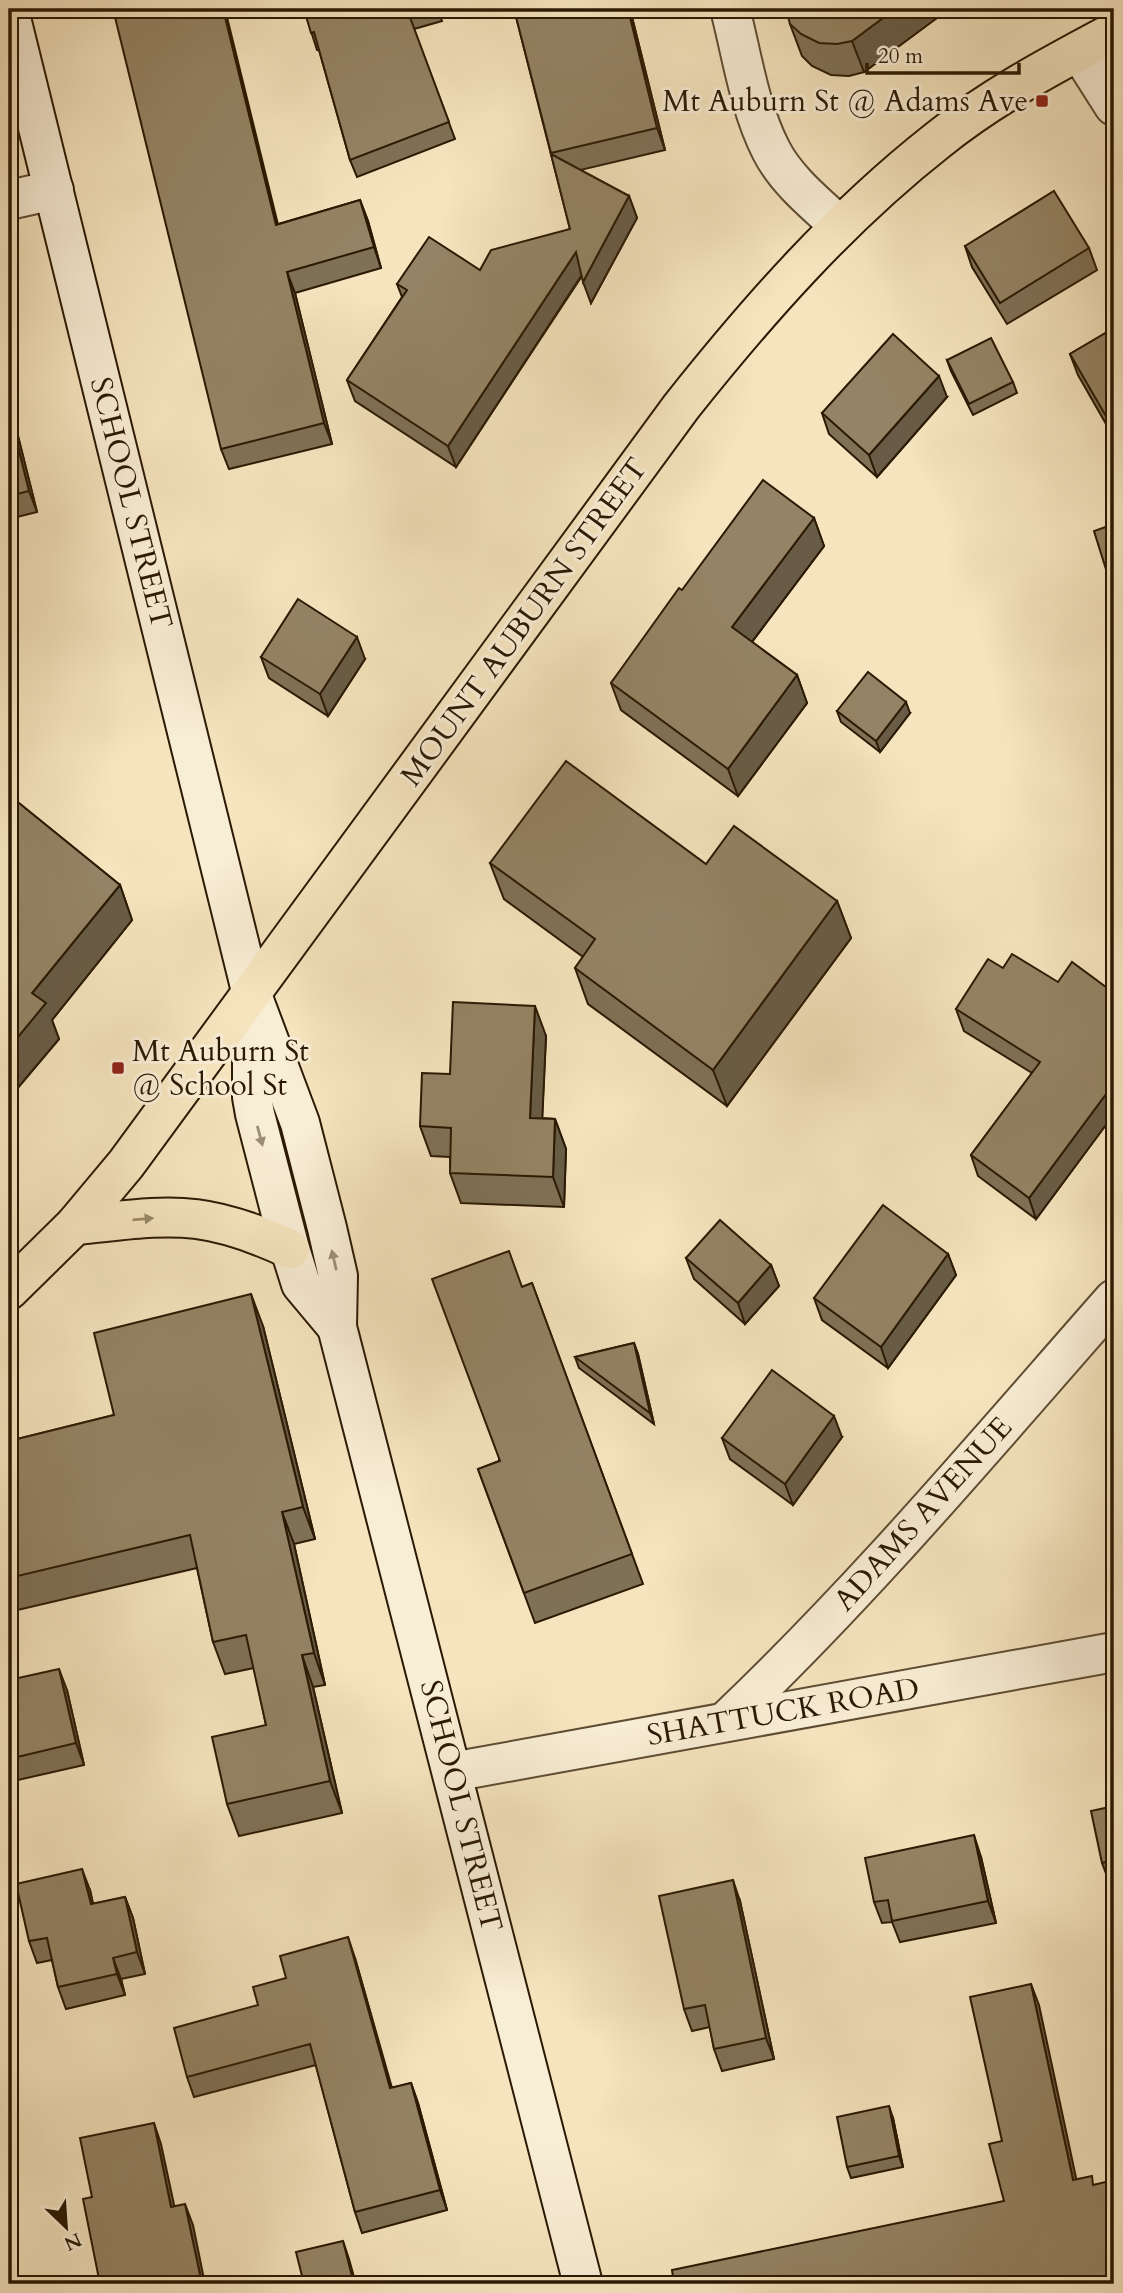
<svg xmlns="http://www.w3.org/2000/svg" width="1123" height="2293" font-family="Cardo,serif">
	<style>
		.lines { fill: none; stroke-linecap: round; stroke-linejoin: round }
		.street-casing { stroke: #5e4c32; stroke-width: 42 }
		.secondary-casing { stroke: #2b1903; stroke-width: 42 }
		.primary-casing { stroke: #2b1903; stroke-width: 42 }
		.street { stroke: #f8edd5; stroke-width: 38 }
		.secondary { stroke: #f8edd5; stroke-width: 38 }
		.primary { stroke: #f5e4be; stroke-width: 38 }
		.wall { fill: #7f7156; stroke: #2b1903; stroke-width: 2 }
		.shaded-wall { fill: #685c46; stroke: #2b1903; stroke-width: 2 }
		.building { fill: #948364; stroke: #2b1903; stroke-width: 2 }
		.oneway { fill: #9c8e76 }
		.oneway2 { fill: #9a896a }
		.poi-dot { fill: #8f2418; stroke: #f8edd5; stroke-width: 2.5 }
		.labels { text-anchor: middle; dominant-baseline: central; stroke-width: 6; stroke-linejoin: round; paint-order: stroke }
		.poi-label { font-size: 30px; fill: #2b1903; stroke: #f8edd5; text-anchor: end }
		.street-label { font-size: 30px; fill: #2b1903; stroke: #f8edd5 }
	</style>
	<rect width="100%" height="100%" fill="#f5e4be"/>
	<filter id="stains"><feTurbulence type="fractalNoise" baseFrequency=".00286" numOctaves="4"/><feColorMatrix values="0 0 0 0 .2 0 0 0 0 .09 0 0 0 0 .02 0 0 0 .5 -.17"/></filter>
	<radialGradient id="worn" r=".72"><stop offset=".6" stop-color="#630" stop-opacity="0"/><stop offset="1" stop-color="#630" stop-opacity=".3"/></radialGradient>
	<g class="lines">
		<defs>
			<g id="street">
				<path d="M 730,9 C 742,55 749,107 771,150 C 786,180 816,204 840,226"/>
				<path d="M 1079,51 L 1114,106"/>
				<path d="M 9,200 L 54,190"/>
				<path d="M 725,1722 C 864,1590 987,1443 1114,1299"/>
				<path d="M 452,1772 L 1114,1652"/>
			</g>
			<g id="secondary">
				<path d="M 9,10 L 252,995 L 300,1123 L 327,1228 L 338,1276 L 337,1327 L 583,2284"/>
				<path d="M 252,1018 L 252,1097 L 255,1114 L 290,1249 L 301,1284 L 337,1327"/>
			</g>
			<g id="primary">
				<path d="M 75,1225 C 114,1222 156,1214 196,1219 C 228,1223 260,1235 290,1249"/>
				<path d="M 9,1290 L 75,1225 L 126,1164 L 681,407 C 758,310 840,217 938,140 C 991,97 1054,64 1114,32"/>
			</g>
		</defs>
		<use href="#street" class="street-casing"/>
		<use href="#secondary" class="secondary-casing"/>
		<use href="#primary" class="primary-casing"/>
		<use href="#street" class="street"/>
		<use href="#secondary" class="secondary"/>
		<use href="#primary" class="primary"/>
	</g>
	<g class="wall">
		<path d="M 304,9 L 438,9 L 442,21 L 414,29 L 455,139 L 357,177 L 350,160 L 319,50 L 317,50 Z"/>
		<path d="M 514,9 L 630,9 L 665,150 L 580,170 L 629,196 L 637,218 L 591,303 L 582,276 L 456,467 L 355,401 L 347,380 L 402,297 L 397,284 L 480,270 L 570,229 Z"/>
		<path d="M 949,9 L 864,72 L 849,76 L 831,75 L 812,66 L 802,56 L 790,24 Z"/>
		<path d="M 360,200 L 368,221 L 381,268 L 295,293 L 332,444 L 229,469 L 221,449 L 278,224 Z"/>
		<path d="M 965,246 L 1089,248 L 1097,270 L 1007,324 L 972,267 Z"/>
		<path d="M 1114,328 L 1114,438 L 1078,375 L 1070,354 Z"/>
		<path d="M 947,360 L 1013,382 L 1017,393 L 973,415 L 951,371 Z"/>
		<path d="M 947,397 L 877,477 L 829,434 L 822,413 Z"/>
		<path d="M 9,413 L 18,436 L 37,512 L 9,519 Z"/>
		<path d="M 814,518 L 824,546 L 752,642 L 797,675 L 807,703 L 738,796 L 621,710 L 611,683 L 682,590 Z"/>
		<path d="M 1114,524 L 1114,592 L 1109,579 Z"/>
		<path d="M 261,657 L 365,659 L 328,716 L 269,678 Z"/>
		<path d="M 837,711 L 910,713 L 880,752 L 841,722 Z"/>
		<path d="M 9,795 L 120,885 L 132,920 L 52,1020 L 59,1039 L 16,1090 L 9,1084 Z"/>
		<path d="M 490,863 L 706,864 L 837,901 L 851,938 L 727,1106 L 588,1004 L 575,968 L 583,957 L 504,899 Z"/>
		<path d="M 1114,975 L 1114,1114 L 1036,1219 L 978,1176 L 971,1155 L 1032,1073 L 964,1031 L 956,1009 L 1058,982 L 1106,987 Z"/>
		<path d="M 546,1036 L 542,1118 L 555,1119 L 566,1149 L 564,1207 L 461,1203 L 450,1173 L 450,1157 L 431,1156 L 420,1126 L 450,1074 Z"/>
		<path d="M 948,1254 L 956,1275 L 888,1368 L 822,1320 L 814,1298 Z"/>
		<path d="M 686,1258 L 771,1265 L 779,1286 L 745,1324 L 694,1279 Z"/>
		<path d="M 532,1283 L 643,1584 L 535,1623 L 478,1469 L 499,1461 L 522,1287 Z"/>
		<path d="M 263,1326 L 315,1539 L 294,1544 L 325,1685 L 313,1687 L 342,1813 L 239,1836 L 227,1804 L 266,1725 L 254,1668 L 225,1674 L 213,1642 L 197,1568 L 9,1612 L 9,1441 L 114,1415 Z"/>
		<path d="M 634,1343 L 638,1354 L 654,1424 L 579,1368 L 575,1357 Z"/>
		<path d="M 842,1437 L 793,1505 L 730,1459 L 722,1438 Z"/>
		<path d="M 9,1680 L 67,1690 L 84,1765 L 9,1782 Z"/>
		<path d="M 1114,1806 L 1114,1883 L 1110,1884 L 1102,1863 Z"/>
		<path d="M 981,1857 L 996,1923 L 900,1942 L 892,1922 L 882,1923 L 874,1902 Z"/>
		<path d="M 90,1890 L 93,1904 L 125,1897 L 133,1918 L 145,1974 L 121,1979 L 125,1995 L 66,2009 L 58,1987 L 52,1960 L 37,1963 L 29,1941 Z"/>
		<path d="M 740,1901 L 774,2059 L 722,2071 L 714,2049 L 710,2027 L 692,2031 L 684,2009 Z"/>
		<path d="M 355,1958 L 392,2088 L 411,2083 L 418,2103 L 447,2210 L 362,2233 L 355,2212 L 316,2065 L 194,2097 L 187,2077 L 286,1978 Z"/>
		<path d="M 893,2118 L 903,2167 L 851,2178 L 847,2167 Z"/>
	</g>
	<g class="shaded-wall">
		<path d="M 223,9 L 225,9 L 283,245 L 276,225 Z"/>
		<path d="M 628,9 L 630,9 L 665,150 L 657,128 Z"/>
		<path d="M 895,9 L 949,9 L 864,72 L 852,41 Z"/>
		<path d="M 629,196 L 637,218 L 591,303 L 583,282 Z"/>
		<path d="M 360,200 L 368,221 L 381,268 L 374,247 Z"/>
		<path d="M 576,252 L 583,273 L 456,467 L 448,446 Z"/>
		<path d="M 287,272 L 295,293 L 332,444 L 324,423 Z"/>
		<path d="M 939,376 L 947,397 L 877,477 L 869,455 Z"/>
		<path d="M 10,415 L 18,436 L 37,512 L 29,491 Z"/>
		<path d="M 814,518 L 824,546 L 742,655 L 732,627 Z"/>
		<path d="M 357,637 L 365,659 L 328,716 L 320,694 Z"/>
		<path d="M 797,675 L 807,703 L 738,796 L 728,769 Z"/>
		<path d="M 906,702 L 910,713 L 880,752 L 876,741 Z"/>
		<path d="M 120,885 L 132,920 L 52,1020 L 59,1039 L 16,1090 L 9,1070 L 9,1048 L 32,993 Z"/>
		<path d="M 837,901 L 851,938 L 727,1106 L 713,1070 Z"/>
		<path d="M 535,1006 L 546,1036 L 541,1148 L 530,1118 Z"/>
		<path d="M 1112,1086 L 1114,1093 L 1114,1114 L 1036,1219 L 1029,1198 Z"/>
		<path d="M 555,1119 L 566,1149 L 564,1207 L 553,1177 Z"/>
		<path d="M 948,1254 L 956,1275 L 888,1368 L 881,1347 Z"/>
		<path d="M 771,1265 L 779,1286 L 745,1324 L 738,1303 Z"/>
		<path d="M 251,1294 L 263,1326 L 315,1539 L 303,1507 Z"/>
		<path d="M 634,1343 L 638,1354 L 654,1424 L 650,1413 Z"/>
		<path d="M 834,1416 L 842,1437 L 793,1505 L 785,1484 Z"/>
		<path d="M 282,1512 L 294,1544 L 325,1685 L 314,1653 Z"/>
		<path d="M 302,1655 L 313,1687 L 342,1813 L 330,1781 Z"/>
		<path d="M 59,1669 L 67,1690 L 84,1765 L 76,1743 Z"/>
		<path d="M 974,1835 L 981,1857 L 996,1923 L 988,1901 Z"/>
		<path d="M 82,1869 L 90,1890 L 98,1926 L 91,1904 Z"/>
		<path d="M 733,1880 L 740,1901 L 774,2059 L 766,2038 Z"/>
		<path d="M 125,1897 L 133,1918 L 145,1974 L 137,1952 Z"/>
		<path d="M 348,1937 L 355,1958 L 397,2109 L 390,2088 Z"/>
		<path d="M 113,1958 L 121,1979 L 125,1995 L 117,1974 Z"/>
		<path d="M 1031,1984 L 1039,2005 L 1081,2201 L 1073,2180 Z"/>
		<path d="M 411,2083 L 418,2103 L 447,2210 L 440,2190 Z"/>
		<path d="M 889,2106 L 893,2118 L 903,2167 L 899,2156 Z"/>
		<path d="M 154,2123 L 161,2144 L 179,2228 L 171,2207 Z"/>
		<path d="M 185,2204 L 193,2225 L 205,2284 L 202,2284 Z"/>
		<path d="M 343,2241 L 349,2259 L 356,2284 L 354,2284 Z"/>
	</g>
	<g class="building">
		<path d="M 113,9 L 223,9 L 276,225 L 360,200 L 374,247 L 287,272 L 324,423 L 221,449 Z"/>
		<path d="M 304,9 L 419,9 L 408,12 L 449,122 L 350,160 L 314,32 L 311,33 Z"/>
		<path d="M 514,9 L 628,9 L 657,128 L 551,153 Z"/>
		<path d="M 786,9 L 895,9 L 852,41 L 837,44 L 819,43 L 801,34 L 790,24 Z"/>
		<path d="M 551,154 L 629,196 L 583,282 L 576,252 L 448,446 L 347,380 L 407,290 L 397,284 L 429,237 L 480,270 L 491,250 L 570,229 Z"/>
		<path d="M 1054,191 L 1089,248 L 1000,303 L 965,246 Z"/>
		<path d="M 1114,328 L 1114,430 L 1070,354 Z"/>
		<path d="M 893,334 L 939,376 L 869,455 L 822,413 Z"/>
		<path d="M 991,338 L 1013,382 L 969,404 L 947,360 Z"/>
		<path d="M 9,415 L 10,415 L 29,491 L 9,496 Z"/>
		<path d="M 763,480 L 814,518 L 732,627 L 797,675 L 728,769 L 611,683 L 679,588 L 682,590 Z"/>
		<path d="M 1114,524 L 1114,577 L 1109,579 L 1094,531 Z"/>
		<path d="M 298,599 L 357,637 L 320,694 L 261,657 Z"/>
		<path d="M 868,672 L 906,702 L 876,741 L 837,711 Z"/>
		<path d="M 1114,698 L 1114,733 L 1113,733 Z"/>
		<path d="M 566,761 L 706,864 L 734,826 L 837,901 L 713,1070 L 575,968 L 595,939 L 490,863 Z"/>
		<path d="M 9,795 L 120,885 L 32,993 L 46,1003 L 9,1048 Z"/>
		<path d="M 1012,954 L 1058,982 L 1072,962 L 1106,987 L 1114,975 L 1114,1088 L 1112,1086 L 1029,1198 L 971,1155 L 1040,1062 L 956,1009 L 988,959 L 1003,968 Z"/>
		<path d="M 453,1002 L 535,1006 L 530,1118 L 555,1119 L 553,1177 L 450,1173 L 451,1128 L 420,1126 L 422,1073 L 450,1074 Z"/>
		<path d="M 883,1205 L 948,1254 L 881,1347 L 814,1298 Z"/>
		<path d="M 720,1220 L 771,1265 L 738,1303 L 686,1258 Z"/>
		<path d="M 509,1251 L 522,1287 L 532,1283 L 632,1554 L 524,1593 L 478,1469 L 500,1461 L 432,1279 Z"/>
		<path d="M 251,1294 L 303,1507 L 282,1512 L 314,1653 L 302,1655 L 330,1781 L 227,1804 L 212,1737 L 266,1725 L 246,1635 L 213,1642 L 190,1535 L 9,1578 L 9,1441 L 114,1415 L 94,1333 Z"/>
		<path d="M 634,1343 L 650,1413 L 575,1357 Z"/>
		<path d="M 772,1370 L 834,1416 L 785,1484 L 722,1438 Z"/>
		<path d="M 59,1669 L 76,1743 L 9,1759 L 9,1680 Z"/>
		<path d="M 1114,1806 L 1114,1860 L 1102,1863 L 1091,1811 Z"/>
		<path d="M 974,1835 L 988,1901 L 892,1921 L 888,1900 L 874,1902 L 865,1858 Z"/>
		<path d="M 82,1869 L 91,1904 L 125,1897 L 137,1952 L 113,1958 L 117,1974 L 58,1987 L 47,1938 L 29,1941 L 16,1884 Z"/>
		<path d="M 733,1880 L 766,2038 L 714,2049 L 705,2005 L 684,2009 L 659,1896 Z"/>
		<path d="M 348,1937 L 390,2088 L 411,2083 L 440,2190 L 355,2212 L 310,2044 L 187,2077 L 174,2028 L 258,2005 L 253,1987 L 286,1978 L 280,1956 Z"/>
		<path d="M 1031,1984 L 1073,2180 L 1092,2176 L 1093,2185 L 1114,2180 L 1114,2284 L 674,2284 L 672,2270 L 1004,2201 L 989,2144 L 1002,2141 L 970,1997 Z"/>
		<path d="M 889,2106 L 899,2156 L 847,2167 L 837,2117 Z"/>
		<path d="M 154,2123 L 171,2207 L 185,2204 L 202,2284 L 100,2284 L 83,2199 L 92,2197 L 80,2138 Z"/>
		<path d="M 343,2241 L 354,2284 L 304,2284 L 296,2252 Z"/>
	</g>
	<defs><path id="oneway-solid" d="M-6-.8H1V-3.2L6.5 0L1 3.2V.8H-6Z" transform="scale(1.75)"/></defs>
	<g class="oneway">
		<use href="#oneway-solid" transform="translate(260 1136) rotate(75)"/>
		<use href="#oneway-solid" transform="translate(334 1260) rotate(-103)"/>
	</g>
	<use class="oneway2" href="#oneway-solid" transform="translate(143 1219) rotate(-5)"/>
	<g class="poi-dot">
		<rect x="1035" y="94" width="14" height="14" rx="3.5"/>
		<rect x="111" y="1061" width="14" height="14" rx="3.5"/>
	</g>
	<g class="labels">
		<g class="poi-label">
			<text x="1028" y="101">Mt Auburn St @ Adams Ave</text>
			<text x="132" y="1051" text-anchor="start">Mt Auburn St<tspan x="132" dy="34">@ School St</tspan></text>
		</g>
		<g class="street-label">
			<text transform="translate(131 503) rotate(76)">SCHOOL STREET</text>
			<text transform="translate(524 622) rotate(-54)">MOUNT AUBURN STREET</text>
			<text transform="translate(923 1514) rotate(-48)">ADAMS AVENUE</text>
			<text transform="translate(783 1712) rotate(-10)">SHATTUCK ROAD</text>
			<text transform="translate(461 1806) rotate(76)">SCHOOL STREET</text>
		</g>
	</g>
	<rect width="1123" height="2293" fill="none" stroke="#f5e4be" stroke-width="35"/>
	<rect x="10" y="10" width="1102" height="2272" fill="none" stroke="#2b1903" stroke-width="3.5"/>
	<rect x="18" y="18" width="1088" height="2258" fill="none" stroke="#2b1903" stroke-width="2"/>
	<g transform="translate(66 2227) rotate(155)" stroke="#f8edd5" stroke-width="5" paint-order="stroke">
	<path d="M0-5L12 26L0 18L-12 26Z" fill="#2b1903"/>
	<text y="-10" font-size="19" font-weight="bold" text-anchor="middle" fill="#2b1903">N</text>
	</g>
	<path d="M867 63v10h152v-10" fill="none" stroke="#2b1903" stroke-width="3.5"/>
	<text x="878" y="63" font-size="21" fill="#2b1903" stroke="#f8edd5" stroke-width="5" paint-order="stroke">20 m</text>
	<rect width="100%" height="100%" filter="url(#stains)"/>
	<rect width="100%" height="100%" fill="url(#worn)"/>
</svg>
